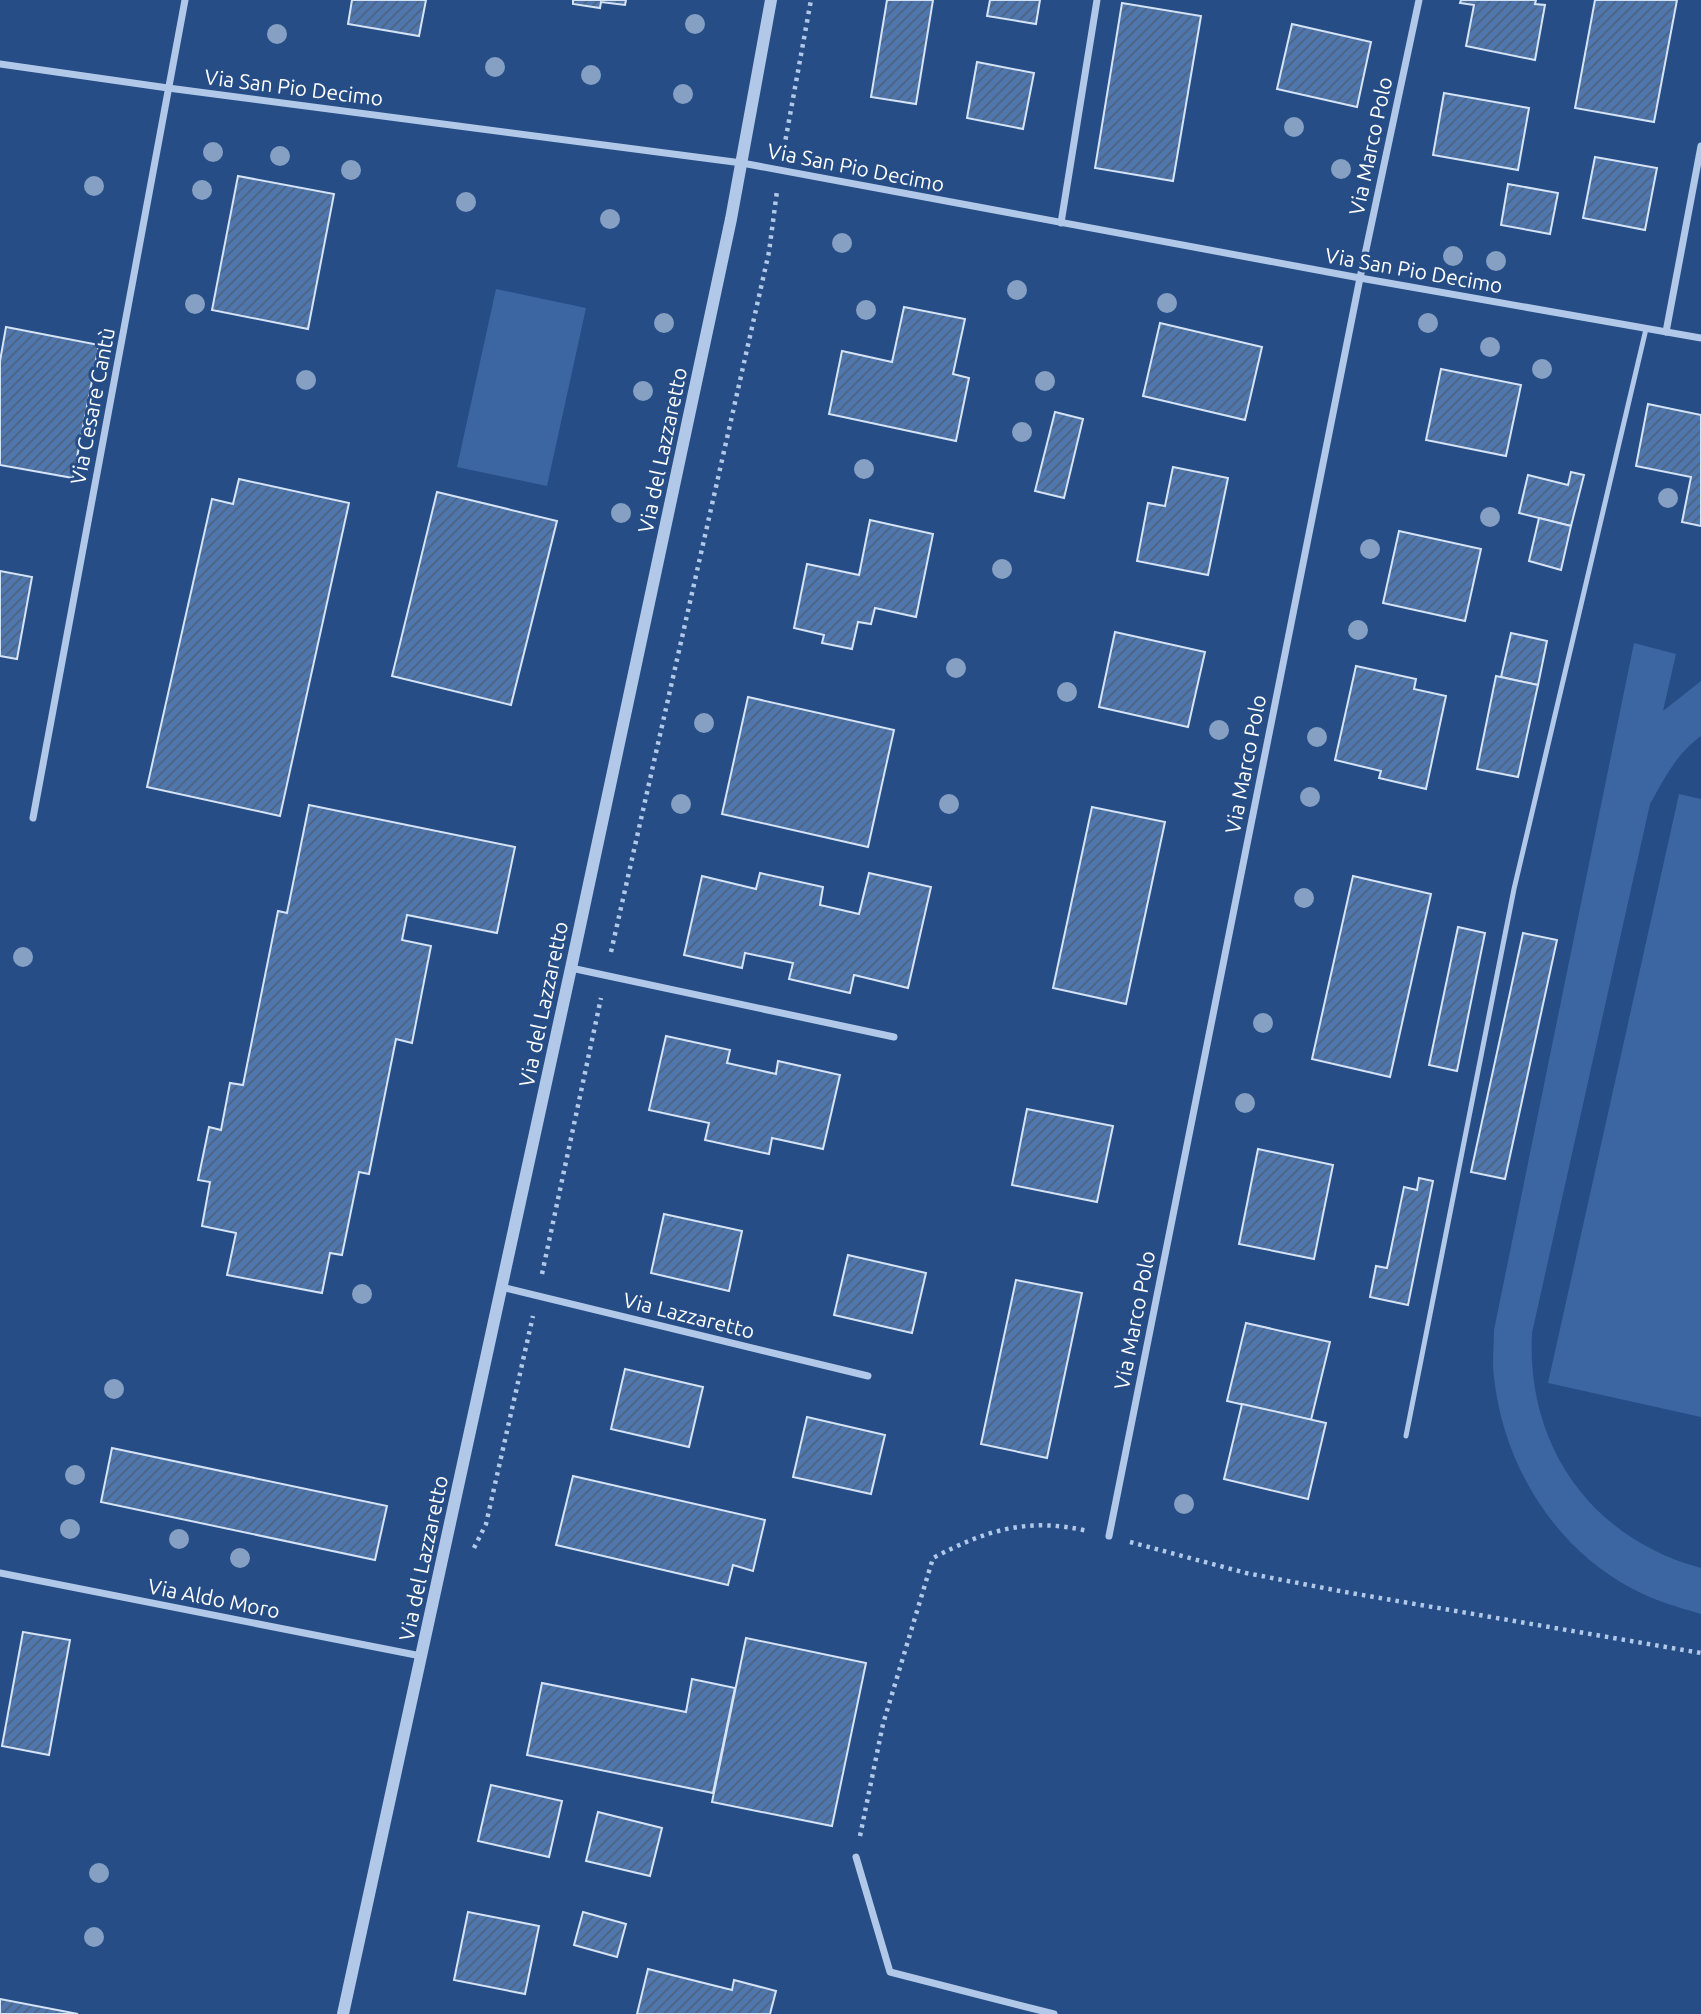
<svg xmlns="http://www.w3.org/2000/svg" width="1701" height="2014" font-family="Ubuntu,sans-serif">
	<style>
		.green { fill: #3b66a2 }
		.building { fill: url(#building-hatch); stroke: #d5e3f6; stroke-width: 2 }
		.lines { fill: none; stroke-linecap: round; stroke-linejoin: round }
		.path { stroke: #b1c8e8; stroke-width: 4.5; stroke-dasharray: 3.5 5; stroke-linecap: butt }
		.service { stroke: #b1c8e8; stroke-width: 5 }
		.minor { stroke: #b1c8e8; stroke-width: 7 }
		.tertiary { stroke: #b1c8e8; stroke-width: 12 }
		.tree { fill: #86a0c4 }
		.labels { text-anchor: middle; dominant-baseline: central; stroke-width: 6; stroke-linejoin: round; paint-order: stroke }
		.street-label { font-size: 21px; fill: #fff; stroke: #264d86 }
	</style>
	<defs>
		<pattern id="building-hatch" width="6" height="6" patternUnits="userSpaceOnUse" patternTransform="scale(1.75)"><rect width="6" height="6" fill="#4f77ae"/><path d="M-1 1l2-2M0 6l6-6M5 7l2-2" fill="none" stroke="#4e627d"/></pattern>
	</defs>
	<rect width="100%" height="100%" fill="#264d86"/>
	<g class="green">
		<path d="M 496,289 L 586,308 L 547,486 L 457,467 Z"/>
		<path d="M 1634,643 L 1676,654 L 1663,711 L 1701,681 L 1701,736 C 1677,753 1664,779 1650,804 L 1532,1333 C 1526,1446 1592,1539 1701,1568 L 1701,1614 C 1677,1607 1653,1600 1631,1588 C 1553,1546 1504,1465 1494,1378 C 1492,1363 1494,1346 1494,1330 Z"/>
		<path d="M 1679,794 L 1701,799 L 1701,1417 L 1548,1383 Z"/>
	</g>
	<g class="building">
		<path d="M 352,0 L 426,0 L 419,36 L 348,24 Z"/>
		<path d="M 573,0 L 626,0 L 625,5 L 601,2 L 600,8 L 573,4 Z"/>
		<path d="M 887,0 L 933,0 L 916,104 L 871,97 Z"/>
		<path d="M 990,0 L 1040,0 L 1036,24 L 987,16 Z"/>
		<path d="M 1461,0 L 1536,0 L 1535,4 L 1545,5 L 1535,60 L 1466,46 L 1474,5 L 1460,3 Z"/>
		<path d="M 1595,0 L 1677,0 L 1654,122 L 1575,108 Z"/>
		<path d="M 1122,3 L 1201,16 L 1173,181 L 1095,168 Z"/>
		<path d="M 1292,24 L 1371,42 L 1357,107 L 1277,89 Z"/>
		<path d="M 977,62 L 1034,73 L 1023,129 L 967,118 Z"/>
		<path d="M 1444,93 L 1529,108 L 1518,170 L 1433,155 Z"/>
		<path d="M 1595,157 L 1657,168 L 1645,230 L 1583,218 Z"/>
		<path d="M 238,176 L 334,194 L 308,329 L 212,310 Z"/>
		<path d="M 1508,184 L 1558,193 L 1550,234 L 1501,225 Z"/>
		<path d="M 904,307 L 965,319 L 953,374 L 969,378 L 956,441 L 829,414 L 842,351 L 892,362 Z"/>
		<path d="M 1160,323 L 1262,347 L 1245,420 L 1143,396 Z"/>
		<path d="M 6,327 L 99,345 L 73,478 L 0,465 L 0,361 Z"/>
		<path d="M 1441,369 L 1521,385 L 1506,456 L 1426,440 Z"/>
		<path d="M 1648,404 L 1701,415 L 1701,526 L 1682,522 L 1691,477 L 1636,466 Z"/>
		<path d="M 1055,412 L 1083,419 L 1064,498 L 1035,491 Z"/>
		<path d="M 1173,467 L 1228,478 L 1208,575 L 1137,561 L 1148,503 L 1165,506 Z"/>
		<path d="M 1571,472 L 1584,475 L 1571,526 L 1519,513 L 1528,475 L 1568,485 Z"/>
		<path d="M 239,479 L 349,503 L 280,816 L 147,787 L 212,499 L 233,504 Z"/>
		<path d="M 437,492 L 557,521 L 511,705 L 392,676 Z"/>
		<path d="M 1539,518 L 1571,526 L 1561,570 L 1529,561 Z"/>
		<path d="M 870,520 L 933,534 L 916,617 L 875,608 L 871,624 L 858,622 L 852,649 L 822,643 L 824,635 L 794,628 L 807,564 L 859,575 Z"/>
		<path d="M 1399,531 L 1481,549 L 1465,621 L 1383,603 Z"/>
		<path d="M 0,571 L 32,577 L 17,659 L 0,656 Z"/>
		<path d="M 1115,632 L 1205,652 L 1188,727 L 1099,707 Z"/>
		<path d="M 1511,633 L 1547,641 L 1538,685 L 1501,677 Z"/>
		<path d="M 1356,666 L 1416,679 L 1414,689 L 1446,696 L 1426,789 L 1379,778 L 1381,771 L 1335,760 Z"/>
		<path d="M 1496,676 L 1538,685 L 1518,777 L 1477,769 Z"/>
		<path d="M 748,697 L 894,730 L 868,847 L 722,814 Z"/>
		<path d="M 309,805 L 515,847 L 497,933 L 407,915 L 402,940 L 431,946 L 412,1043 L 396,1039 L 369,1174 L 359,1172 L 342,1255 L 330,1253 L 322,1293 L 227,1275 L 236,1233 L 202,1226 L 210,1182 L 198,1180 L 209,1127 L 221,1130 L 230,1083 L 243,1085 L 278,911 L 287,913 Z"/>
		<path d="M 1092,807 L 1165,822 L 1126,1004 L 1053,988 Z"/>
		<path d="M 760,873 L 823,887 L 820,905 L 859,914 L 869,873 L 931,887 L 908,988 L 854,975 L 850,993 L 789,979 L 793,963 L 745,953 L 742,968 L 684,955 L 702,876 L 756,889 Z"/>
		<path d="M 1353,876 L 1431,894 L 1390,1077 L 1312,1059 Z"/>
		<path d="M 1458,927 L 1485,933 L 1457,1071 L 1429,1065 Z"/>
		<path d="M 1523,933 L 1557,940 L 1505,1179 L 1471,1172 Z"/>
		<path d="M 666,1036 L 730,1050 L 727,1063 L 776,1074 L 778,1061 L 840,1075 L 823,1149 L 772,1138 L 769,1154 L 705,1140 L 709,1123 L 649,1110 Z"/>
		<path d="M 1027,1109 L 1113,1126 L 1097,1202 L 1012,1185 Z"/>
		<path d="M 1258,1149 L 1333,1165 L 1314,1259 L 1239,1244 Z"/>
		<path d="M 1419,1178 L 1433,1181 L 1408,1305 L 1370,1297 L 1376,1266 L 1387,1268 L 1404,1187 L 1417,1190 Z"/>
		<path d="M 664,1214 L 742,1231 L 729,1291 L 651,1273 Z"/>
		<path d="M 848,1255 L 926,1273 L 912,1333 L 834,1315 Z"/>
		<path d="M 1016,1280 L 1082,1293 L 1047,1458 L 981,1444 Z"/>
		<path d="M 1246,1323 L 1330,1342 L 1311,1420 L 1227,1401 Z"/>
		<path d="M 625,1369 L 703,1387 L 689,1447 L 611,1429 Z"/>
		<path d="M 1242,1404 L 1326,1423 L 1308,1499 L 1224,1479 Z"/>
		<path d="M 807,1417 L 885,1435 L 871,1494 L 793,1477 Z"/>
		<path d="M 112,1448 L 387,1506 L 375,1560 L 101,1502 Z"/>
		<path d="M 573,1476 L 765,1520 L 753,1571 L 733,1565 L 728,1585 L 556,1545 Z"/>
		<path d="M 23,1632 L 70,1640 L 49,1755 L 2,1746 Z"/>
		<path d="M 746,1638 L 866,1663 L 832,1826 L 712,1802 Z"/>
		<path d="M 692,1679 L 735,1688 L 713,1793 L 527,1755 L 542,1683 L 686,1712 Z"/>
		<path d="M 491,1785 L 562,1801 L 549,1857 L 478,1841 Z"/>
		<path d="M 598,1812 L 662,1828 L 650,1876 L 586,1861 Z"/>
		<path d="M 468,1912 L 539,1926 L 525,1994 L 454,1980 Z"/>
		<path d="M 583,1912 L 626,1924 L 617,1957 L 574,1945 Z"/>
		<path d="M 648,1969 L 732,1990 L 734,1980 L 776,1991 L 770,2014 L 637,2014 Z"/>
		<path d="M 0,1999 L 78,2014 L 0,2014 Z"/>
	</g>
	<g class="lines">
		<g class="path">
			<path d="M 784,148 L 811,0"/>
			<path d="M 611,952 L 769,252 L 777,191"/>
			<path d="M 542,1274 L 601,998"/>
			<path d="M 1130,1542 L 1246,1573 L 1345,1592 L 1701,1653"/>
			<path d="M 474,1548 L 486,1524 L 533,1316"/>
			<path d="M 860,1836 L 883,1724 L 933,1558 C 986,1530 1028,1517 1088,1531"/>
		</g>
		<path class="service" d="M 1406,1436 L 1514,889 L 1646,329"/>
		<g class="minor">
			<path d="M 0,64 L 168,88 L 742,163 L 1360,278 L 1701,338"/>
			<path d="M 1061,223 L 1097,0"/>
			<path d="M 1666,332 L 1701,146"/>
			<path d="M 33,818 L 185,0"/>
			<path d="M 571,968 L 894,1037"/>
			<path d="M 501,1287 L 868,1376"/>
			<path d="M 1109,1536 L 1360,278 L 1419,0"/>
			<path d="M 0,1573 L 421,1656"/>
			<path d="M 856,1857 L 890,1972 L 1054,2014"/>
		</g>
		<path class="tertiary" d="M 343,2014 L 571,968 L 731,219 L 771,0"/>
	</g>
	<g class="tree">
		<circle cx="695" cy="24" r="10"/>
		<circle cx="277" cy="34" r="10"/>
		<circle cx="495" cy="67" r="10"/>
		<circle cx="591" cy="75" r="10"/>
		<circle cx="683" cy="94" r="10"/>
		<circle cx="1294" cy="127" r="10"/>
		<circle cx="213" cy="152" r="10"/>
		<circle cx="280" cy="156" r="10"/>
		<circle cx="1341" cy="169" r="10"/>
		<circle cx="351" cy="170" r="10"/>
		<circle cx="94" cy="186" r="10"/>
		<circle cx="202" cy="190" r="10"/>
		<circle cx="466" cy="202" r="10"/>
		<circle cx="610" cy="219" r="10"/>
		<circle cx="842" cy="243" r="10"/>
		<circle cx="1453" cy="256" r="10"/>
		<circle cx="1496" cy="261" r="10"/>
		<circle cx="1017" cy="290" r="10"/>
		<circle cx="1167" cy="303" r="10"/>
		<circle cx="195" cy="304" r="10"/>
		<circle cx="866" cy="310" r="10"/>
		<circle cx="664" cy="323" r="10"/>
		<circle cx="1428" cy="323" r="10"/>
		<circle cx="1490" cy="347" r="10"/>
		<circle cx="1542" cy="369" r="10"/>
		<circle cx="306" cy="380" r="10"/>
		<circle cx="1045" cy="381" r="10"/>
		<circle cx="643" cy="391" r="10"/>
		<circle cx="1022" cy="432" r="10"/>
		<circle cx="864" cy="469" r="10"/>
		<circle cx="1668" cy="498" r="10"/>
		<circle cx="621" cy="513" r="10"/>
		<circle cx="1490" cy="517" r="10"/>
		<circle cx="1370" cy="549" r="10"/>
		<circle cx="1002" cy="569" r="10"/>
		<circle cx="1358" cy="630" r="10"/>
		<circle cx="956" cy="668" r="10"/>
		<circle cx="1067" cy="692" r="10"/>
		<circle cx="704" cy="723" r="10"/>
		<circle cx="1219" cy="730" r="10"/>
		<circle cx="1317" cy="737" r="10"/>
		<circle cx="1310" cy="797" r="10"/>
		<circle cx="681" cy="804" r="10"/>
		<circle cx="949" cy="804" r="10"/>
		<circle cx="1304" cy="898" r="10"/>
		<circle cx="23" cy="957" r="10"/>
		<circle cx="1263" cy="1023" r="10"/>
		<circle cx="1245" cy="1103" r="10"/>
		<circle cx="362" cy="1294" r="10"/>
		<circle cx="114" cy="1389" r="10"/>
		<circle cx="75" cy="1475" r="10"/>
		<circle cx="1184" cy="1504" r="10"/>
		<circle cx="70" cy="1529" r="10"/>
		<circle cx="179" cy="1539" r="10"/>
		<circle cx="240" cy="1558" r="10"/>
		<circle cx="99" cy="1873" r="10"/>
		<circle cx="94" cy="1937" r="10"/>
	</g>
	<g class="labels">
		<g class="street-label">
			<text transform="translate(294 87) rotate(7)">Via San Pio Decimo</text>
			<text transform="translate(1370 146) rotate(-78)">Via Marco Polo</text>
			<text transform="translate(856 167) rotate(11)">Via San Pio Decimo</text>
			<text transform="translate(1414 270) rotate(10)">Via San Pio Decimo</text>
			<text transform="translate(92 406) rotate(-79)">Via Cesare Cantù</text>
			<text transform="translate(662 450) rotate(-78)">Via del Lazzaretto</text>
			<text transform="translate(1245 764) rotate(-79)">Via Marco Polo</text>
			<text transform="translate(543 1004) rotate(-78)">Via del Lazzaretto</text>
			<text transform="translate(689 1315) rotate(14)">Via Lazzaretto</text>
			<text transform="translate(1134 1320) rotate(-79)">Via Marco Polo</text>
			<text transform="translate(423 1558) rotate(-78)">Via del Lazzaretto</text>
			<text transform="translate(214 1598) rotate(11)">Via Aldo Moro</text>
		</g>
	</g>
</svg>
